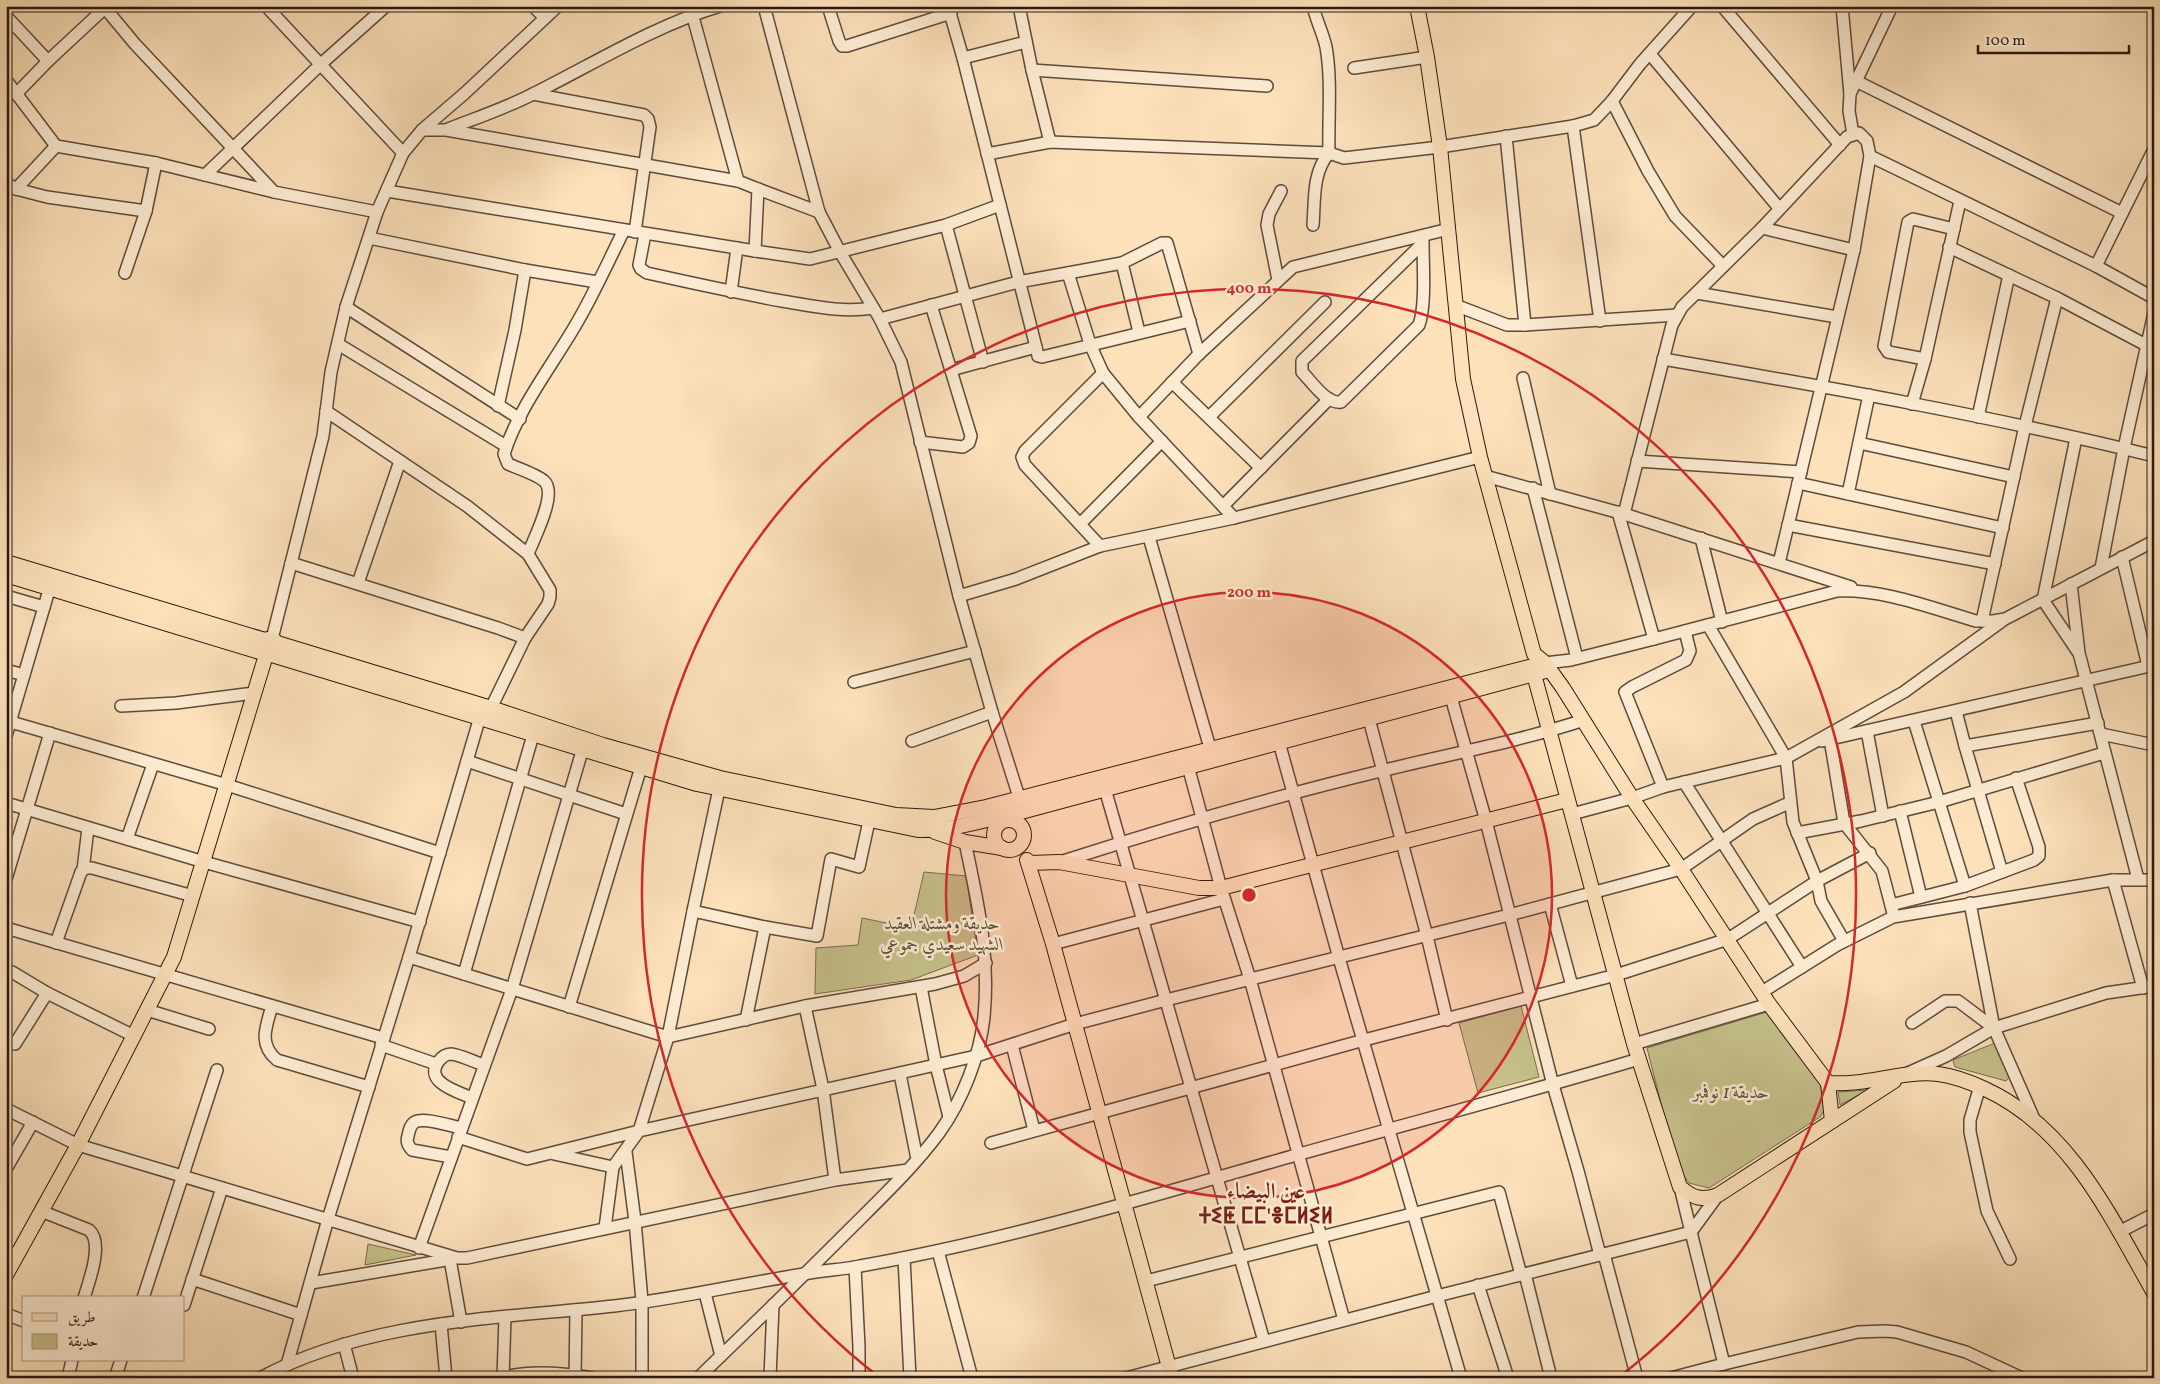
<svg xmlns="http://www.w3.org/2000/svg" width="2160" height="1384" font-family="Vollkorn,Amiri,'Noto Sans Tifinagh',serif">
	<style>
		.green { fill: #c6c18b; stroke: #786c4e }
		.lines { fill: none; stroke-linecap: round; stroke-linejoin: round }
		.minor-casing { stroke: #5e4a3c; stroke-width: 14 }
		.major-casing { stroke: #291811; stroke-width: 16 }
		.minor { stroke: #fdecd3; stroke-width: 11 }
		.major { stroke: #fce1bb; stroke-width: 14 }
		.ring { fill: none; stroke: #d62828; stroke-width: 2.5 }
		.labels { text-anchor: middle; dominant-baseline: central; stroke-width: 5; stroke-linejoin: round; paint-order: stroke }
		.park-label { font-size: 18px; font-style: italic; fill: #584b36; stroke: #fdecd3 }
		.district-label { font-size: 22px; font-weight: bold; fill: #7a1f14; stroke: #fdecd3 }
		.centre { fill: #d62828; stroke: #fdecd3; stroke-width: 2.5 }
		.ring-label { font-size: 15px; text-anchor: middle; font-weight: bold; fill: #d62828; stroke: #fdecd3; stroke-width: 5; stroke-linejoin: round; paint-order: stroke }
	</style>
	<rect width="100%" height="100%" fill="#fce1bb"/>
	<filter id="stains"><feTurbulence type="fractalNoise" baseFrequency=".004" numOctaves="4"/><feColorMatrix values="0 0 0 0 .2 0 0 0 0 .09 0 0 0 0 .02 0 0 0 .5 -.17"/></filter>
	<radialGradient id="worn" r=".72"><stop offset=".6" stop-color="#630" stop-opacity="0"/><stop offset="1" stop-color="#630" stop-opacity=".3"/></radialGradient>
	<g class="green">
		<path d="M 924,872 L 966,876 L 978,955 L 911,980 L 815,994 L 816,948 L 858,945 L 862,918 L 911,928 Z"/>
		<path d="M 1521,1006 L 1539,1077 L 1478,1093 L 1459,1023 Z"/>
		<path d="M 1767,1012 L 1820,1082 L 1824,1110 L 1820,1117 L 1709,1188 L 1689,1183 L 1677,1166 L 1647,1048 Z"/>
		<path d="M 1995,1043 L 2010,1077 L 2006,1081 L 1955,1067 L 1953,1060 Z"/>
		<path d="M 1868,1090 L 1840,1105 L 1838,1092 Z"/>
		<path d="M 368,1244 L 416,1255 L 365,1265 Z"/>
	</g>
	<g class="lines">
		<defs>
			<g id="minor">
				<path d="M 266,6 L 403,153"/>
				<path d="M 533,6 L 545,18"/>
				<path d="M 764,6 L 819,212 L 840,252 L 880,319 L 901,362 L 959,596 L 992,712 L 1019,797"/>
				<path d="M 828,6 L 839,41 L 842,46 L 847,46 L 951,13"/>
				<path d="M 948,6 L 963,58 L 1036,347 L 951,370"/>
				<path d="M 1019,6 L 1032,70 L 1050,142"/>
				<path d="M 1313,6 C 1316,20 1323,33 1326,47 C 1332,80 1328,119 1329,153 C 1312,173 1315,200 1313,225"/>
				<path d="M 1722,6 L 1840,145"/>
				<path d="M 1842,6 L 1850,94"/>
				<path d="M 105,8 L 135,44 L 274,192 L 377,212"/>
				<path d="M 6,16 L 48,61"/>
				<path d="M 1650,54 L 1779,208"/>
				<path d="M 963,58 L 1026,42"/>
				<path d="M 1354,68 L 1427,57"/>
				<path d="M 1032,70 L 1267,86"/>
				<path d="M 6,80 L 56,146"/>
				<path d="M 1856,81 L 2122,213"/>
				<path d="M 17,93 L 48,61 L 107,6"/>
				<path d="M 533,94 L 644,115 L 648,119 L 650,127 L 635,232"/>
				<path d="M 1612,101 L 1648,171 L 1675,216 L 1723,266"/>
				<path d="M 1573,126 L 1600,321"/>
				<path d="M 448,129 C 476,118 506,108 533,94 C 595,63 654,26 720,6"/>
				<path d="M 422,130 L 446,130 L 738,181"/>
				<path d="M 1853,134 L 1849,111 L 1850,94 L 1892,6"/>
				<path d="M 1506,136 L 1525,325 L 1677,315"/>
				<path d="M 987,154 L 1050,142 L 1329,153 L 1344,158 L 1440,147 L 1573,126 L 1594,120 L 1612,101 L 1640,64 L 1692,6"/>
				<path d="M 1870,156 L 2096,266 L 2154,298"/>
				<path d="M 205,175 L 321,64 L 386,6"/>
				<path d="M 6,183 L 16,189 L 56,146 L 156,163 L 274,192"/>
				<path d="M 16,189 L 47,197 L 146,211"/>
				<path d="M 758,189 L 819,212"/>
				<path d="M 387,191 L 755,251 L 758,189 L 738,181 L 690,6"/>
				<path d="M 946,225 L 1000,205"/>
				<path d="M 1762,228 L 1854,250"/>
				<path d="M 645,234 L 639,265 L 641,269 L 647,273 C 692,283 737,293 782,301 C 813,306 842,313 873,308"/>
				<path d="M 369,238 L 525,270 L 597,282"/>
				<path d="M 1423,243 L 1302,361 L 1302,372 C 1312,382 1326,404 1341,402 L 1419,325 C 1426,305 1423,266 1423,243 L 1423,236"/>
				<path d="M 1949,247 L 2057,298 L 2146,345"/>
				<path d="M 755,251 L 810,259 L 946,225 L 983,362"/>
				<path d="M 1122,263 L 1139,332"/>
				<path d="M 2096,266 L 2154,149"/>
				<path d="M 125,273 L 146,211 L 156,163"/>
				<path d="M 1068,273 L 1122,263 L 1162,243 L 1167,243 L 1199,354"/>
				<path d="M 1278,280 L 1267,225 L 1269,214 L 1281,191"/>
				<path d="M 731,292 L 737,248"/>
				<path d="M 1697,293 L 1837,317"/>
				<path d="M 1455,305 L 1507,325 L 1525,325"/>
				<path d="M 346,307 L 520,419"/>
				<path d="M 880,319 L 1018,282 L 1068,273 L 1090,344 L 1103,373 L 1139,417 L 1234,518"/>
				<path d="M 338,344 L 506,446"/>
				<path d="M 1036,347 L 1038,356 L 1042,357 L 1190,321"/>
				<path d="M 1663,359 C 1827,387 1992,416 2154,456"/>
				<path d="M 1925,359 L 1888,352 L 1884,346 L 1908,222 L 1913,219 L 1954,229"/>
				<path d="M 1523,378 L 1550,494"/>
				<path d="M 1172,382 L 1261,468"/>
				<path d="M 1912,404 L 1925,359 L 1960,201"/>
				<path d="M 498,406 L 515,330 L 525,270"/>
				<path d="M 326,411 L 467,506 L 528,554 L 550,590 L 550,597 L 548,604 L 525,638"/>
				<path d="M 1139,417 L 1199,354 L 1293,267 L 1449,229"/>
				<path d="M 1209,417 L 1325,302"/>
				<path d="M 1978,417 L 2009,275"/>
				<path d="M 2076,438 L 2043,600 L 2078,652"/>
				<path d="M 920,442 L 963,447 L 969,443 L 971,436 L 931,305"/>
				<path d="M 1859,443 L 2014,477"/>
				<path d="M 1637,461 L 1801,472"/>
				<path d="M 1485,476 L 1624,514 L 1851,587"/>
				<path d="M 1798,483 L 2003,528"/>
				<path d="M 1533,488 L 1577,658"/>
				<path d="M 1848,494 L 1869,395"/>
				<path d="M 1223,506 L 1329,399"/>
				<path d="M 1618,512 L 1654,639"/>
				<path d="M 1624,514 L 1672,325 L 1682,307 L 1762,228 L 1847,137 L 1859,133 L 1867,141 L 1870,156 L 1854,250 L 1779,563"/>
				<path d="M 1080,524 L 1162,441"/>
				<path d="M 1788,525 L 1995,564"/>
				<path d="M 1149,537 L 1210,748"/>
				<path d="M 1701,538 L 1722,622"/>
				<path d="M 1100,546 L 1025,465 L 1022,457 L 1025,451 L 1103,373"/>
				<path d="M 528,554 C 534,538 558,493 544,481 C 536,474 517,468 508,464 L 504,454 C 518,409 551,367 575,326 C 593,296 608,262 624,230"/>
				<path d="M 2122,557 L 2148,666"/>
				<path d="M 291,563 L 498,628 L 525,638 L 491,708"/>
				<path d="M 2101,568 L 2124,448 L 2154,313"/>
				<path d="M 358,583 L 400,461"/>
				<path d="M 2071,584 L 2079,653 L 2138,879"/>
				<path d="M 6,596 L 44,607"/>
				<path d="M 959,596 L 1016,579 L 1100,546 L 1234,518 L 1480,457"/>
				<path d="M 1982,621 L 2025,426 L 2057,298"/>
				<path d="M 1708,625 L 1786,758 L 1793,822 L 1817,881 L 1821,901 L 1844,941"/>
				<path d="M 272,639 L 323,436 L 331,372 L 346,307 L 377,212 L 403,153 L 422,130 L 465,93 L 558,6"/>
				<path d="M 1545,663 L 1571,660 L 1654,639 L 1837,591 C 1884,589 1931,608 1976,621 L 1993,621 L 2005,619 L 2154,541"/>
				<path d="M 6,670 L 24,675"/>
				<path d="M 854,682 L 975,651"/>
				<path d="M 1451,697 L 1486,821 L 1553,1085 L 1578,1171 L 1600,1255"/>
				<path d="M 121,706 L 176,703 L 254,693"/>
				<path d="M 1956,711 L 1965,746 L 2098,723"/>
				<path d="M 1369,719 L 1427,936 L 1447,1020"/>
				<path d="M 1914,721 L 1965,886"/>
				<path d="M 11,722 L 227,785 L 440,853"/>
				<path d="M 1867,731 L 1883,816"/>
				<path d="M 2101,734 L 2154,745"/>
				<path d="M 1277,735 L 1339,958 L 1461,1378"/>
				<path d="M 6,736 L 52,580"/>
				<path d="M 1830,739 L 1844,823 L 1882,871 L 1893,913"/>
				<path d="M 912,741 L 992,712"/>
				<path d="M 1822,741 L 2154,665"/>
				<path d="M 1965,746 L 2002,872"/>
				<path d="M 467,761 L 626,814"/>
				<path d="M 1188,766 L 1221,888 L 1250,979 L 1344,1320"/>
				<path d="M 1684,782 L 1802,967"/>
				<path d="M 1663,787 L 1625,692 L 1632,687 L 1686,660 L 1690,651 L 1685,631"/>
				<path d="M 1105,789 L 1264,1341"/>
				<path d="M 6,803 L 204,862 L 420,922"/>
				<path d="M 1900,811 L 1921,897"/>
				<path d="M 1572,814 L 1632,798 L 1663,787 L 1786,758 L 1904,692 L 2002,621"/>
				<path d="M 1797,833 L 1861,821 L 1939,802 L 2104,753"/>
				<path d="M 127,839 L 153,764"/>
				<path d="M 1060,862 C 1166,828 1273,797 1381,771 C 1449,754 1517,742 1584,720"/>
				<path d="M 83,870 L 88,828"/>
				<path d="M 6,879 L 50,733"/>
				<path d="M 2113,880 L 2154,880"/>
				<path d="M 1970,903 L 1994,1028 L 2034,1119"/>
				<path d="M 1550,904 L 1572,986"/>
				<path d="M 1891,905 L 1965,886 L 2034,860 L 2039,856 L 2039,847 L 2016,778"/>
				<path d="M 693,911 L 719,789"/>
				<path d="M 765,927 L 817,936 L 831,859 L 859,867 L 869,821"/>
				<path d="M 6,928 L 383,1038"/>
				<path d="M 56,943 L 81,872 L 85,868 L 92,868 L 193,896"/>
				<path d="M 1053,944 L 1224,899"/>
				<path d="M 409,957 L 668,1037 L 805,1006 L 935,984 L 964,976 L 986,963"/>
				<path d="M 12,972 L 47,993 L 134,1036"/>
				<path d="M 464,974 L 533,735"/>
				<path d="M 921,987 L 936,1065 L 949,1117"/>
				<path d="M 1762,992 L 1837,945 L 1893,917 L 2113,880 L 2143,988"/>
				<path d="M 272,1006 C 266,1027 258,1044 277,1060 L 369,1087"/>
				<path d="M 805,1006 L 823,1089 L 835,1180"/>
				<path d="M 569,1007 L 641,767"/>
				<path d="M 147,1010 L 209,1029"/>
				<path d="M 1912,1023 L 1945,1001 L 1958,1001 L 1994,1028"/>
				<path d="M 15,1044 L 47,993"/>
				<path d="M 1634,1044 L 1769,1004"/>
				<path d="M 381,1045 L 436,1064"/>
				<path d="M 1012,1045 L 1034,1130"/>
				<path d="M 1908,1073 L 1946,1056 L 1994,1028 L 2106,993 L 2154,986"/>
				<path d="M 900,1074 L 917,1159"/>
				<path d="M 1980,1086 L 1970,1120 L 1970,1132 L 1987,1211 L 2010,1259"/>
				<path d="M 472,1098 C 459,1092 424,1083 438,1062 C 441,1058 445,1054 451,1054 C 461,1055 474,1062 484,1065"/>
				<path d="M 6,1109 L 78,1145 L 457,1258 L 467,1258 L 835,1180 L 908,1170"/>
				<path d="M 458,1137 L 527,1159 L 639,1131 L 668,1037 L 693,911 L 765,927 L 746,1020"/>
				<path d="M 991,1143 L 1364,1040 L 1616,975 L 1728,939 L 1817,881 L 1870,853"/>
				<path d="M 626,1152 L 635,1221 L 642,1301 L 642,1378"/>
				<path d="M 554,1154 L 613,1167"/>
				<path d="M 451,1157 L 412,1150 C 408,1145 406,1142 408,1136 C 409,1131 410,1125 415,1122 C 424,1117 451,1126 461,1128"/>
				<path d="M 6,1169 L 33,1122"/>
				<path d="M 1680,1187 L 1691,1232 L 1718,1195"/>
				<path d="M 41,1211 L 89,1230 C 104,1243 89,1281 84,1298"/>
				<path d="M 605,1228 L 613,1167 L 639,1131 L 976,1056 L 1075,1024 L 1166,1000 L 1509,915 L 1681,869 L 1753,819 L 1789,803"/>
				<path d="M 2119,1232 L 2154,1214"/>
				<path d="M 419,1248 L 512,989 L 585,741"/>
				<path d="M 938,1251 L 972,1378"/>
				<path d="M 1604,1254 L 1637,1378"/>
				<path d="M 904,1258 L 910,1378"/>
				<path d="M 450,1259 L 461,1322"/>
				<path d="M 855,1267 L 859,1347 L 859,1378"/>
				<path d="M 1525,1274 L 1551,1378"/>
				<path d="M 192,1279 L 301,1315"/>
				<path d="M 1146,1281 L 1499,1192 L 1521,1275"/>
				<path d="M 311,1283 L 452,1259"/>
				<path d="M 1478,1285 L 1508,1378"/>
				<path d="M 705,1293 L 721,1356"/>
				<path d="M 143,1298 L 217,1070"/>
				<path d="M 184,1305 L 222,1188"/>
				<path d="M 6,1314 L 24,1321"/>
				<path d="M 441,1324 L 446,1378"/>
				<path d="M 344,1344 L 353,1378"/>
				<path d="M 1724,1364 L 1858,1332 L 1885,1331 L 1897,1332 L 1966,1352 L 2022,1378"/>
				<path d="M 287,1365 L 328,1219 L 409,957 L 482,710"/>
				<path d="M 68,1378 L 72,1360"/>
				<path d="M 115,1378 L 121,1360"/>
				<path d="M 260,1378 C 369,1320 494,1319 614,1306 C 678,1299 740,1284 804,1274 C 822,1270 841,1270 860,1266 C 1008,1240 1152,1196 1296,1155 C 1410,1123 1525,1093 1639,1059"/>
				<path d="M 501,1378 C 529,1370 563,1373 592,1378"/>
				<path d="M 503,1378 L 505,1317"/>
				<path d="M 575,1378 L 576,1310"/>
				<path d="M 698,1378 C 749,1329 799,1280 849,1230 C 880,1199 913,1168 939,1133 C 962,1101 980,1056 984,1017 C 990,953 978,904 965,842"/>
				<path d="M 770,1378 L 773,1305"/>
				<path d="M 1126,1378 L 1437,1296 L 1691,1232 L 1724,1364 L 1671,1378"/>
			</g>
			<g id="major">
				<path d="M 1417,6 L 1427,57 L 1440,147 L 1463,379 L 1480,457 L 1534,654 L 1545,663 L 1563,688 L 1632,798 L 1681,869 L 1769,1004 L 1828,1083 C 1866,1086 1902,1070 1938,1074 C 1954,1076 1970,1082 1985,1089 C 2070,1128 2110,1216 2154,1293"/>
				<path d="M 6,562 L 265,640"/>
				<path d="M 6,575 L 263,653"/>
				<path d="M 277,643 L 491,708 L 603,745 L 720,778 L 896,815 L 934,817 L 986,807 L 1537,665"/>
				<path d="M 272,655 L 278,647 L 275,641 L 268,639 L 263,642 L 261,647 L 266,655 L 272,655 L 697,784 L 918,830 C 954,831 987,819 1021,812 L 1549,670"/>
				<path d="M 1532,667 L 1634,1044 L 1680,1187 C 1693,1198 1701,1201 1718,1195 L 1894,1081"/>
				<circle cx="1009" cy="835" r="15"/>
				<path d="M 935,832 L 965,842 L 1002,848"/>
				<path d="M 1027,860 L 1053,944 L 1172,1378"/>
				<path d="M 1029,863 L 1059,862 L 1199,888 L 1221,888 L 1567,800"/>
				<path d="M 1828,1083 L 1832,1121"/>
				<path d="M 6,1275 L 78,1145 L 174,957 L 266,655"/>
			</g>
		</defs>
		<use href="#minor" class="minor-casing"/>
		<use href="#major" class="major-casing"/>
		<use href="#minor" class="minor"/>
		<use href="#major" class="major"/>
	</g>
	<circle cx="1249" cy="895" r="303" fill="#d62828" fill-opacity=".12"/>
	<g class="ring">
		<circle cx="1249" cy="895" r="303"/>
		<path d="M879 1377A607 607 0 1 1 1619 1377"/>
	</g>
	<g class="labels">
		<g class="park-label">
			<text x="942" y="924">حديقة ومشتلة العقيد<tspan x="942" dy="21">الشهيد سعيدي جموعي</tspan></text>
			<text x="1731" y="1093">حديقة 1 نوفمبر</text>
		</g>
		<g class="district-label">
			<text x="1266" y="1192">عين البيضاء<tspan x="1266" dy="25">ⵜⵉⵟ ⵎⵎ'ⴻⵎⵍⵉⵍ</tspan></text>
		</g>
	</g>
	<circle cx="1249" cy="895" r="8" class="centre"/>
	<g class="ring-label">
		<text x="1249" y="293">400 m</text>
		<text x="1249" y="597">200 m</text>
	</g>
	<rect width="2160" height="1384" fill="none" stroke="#fce1bb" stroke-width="25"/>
	<rect x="8" y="8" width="2145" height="1369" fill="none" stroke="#291811" stroke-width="2.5"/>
	<rect x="12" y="12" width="2135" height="1359" fill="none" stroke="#291811"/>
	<rect x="22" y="1296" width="162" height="65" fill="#fdecd3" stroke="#a89785"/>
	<rect x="32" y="1313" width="25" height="8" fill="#fce1bb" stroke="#a89785"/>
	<text x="68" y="1322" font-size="15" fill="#291811">طريق</text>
	<rect x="32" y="1334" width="25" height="15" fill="#c6c18b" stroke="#a89785"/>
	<text x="68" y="1346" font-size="15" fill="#291811">حديقة</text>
	<path d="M1978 45v8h151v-8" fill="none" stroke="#291811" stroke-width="2.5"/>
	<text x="1985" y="45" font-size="15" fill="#291811" stroke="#fdecd3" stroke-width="4" paint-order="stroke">100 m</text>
	<rect width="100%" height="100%" filter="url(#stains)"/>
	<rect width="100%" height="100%" fill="url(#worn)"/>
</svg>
